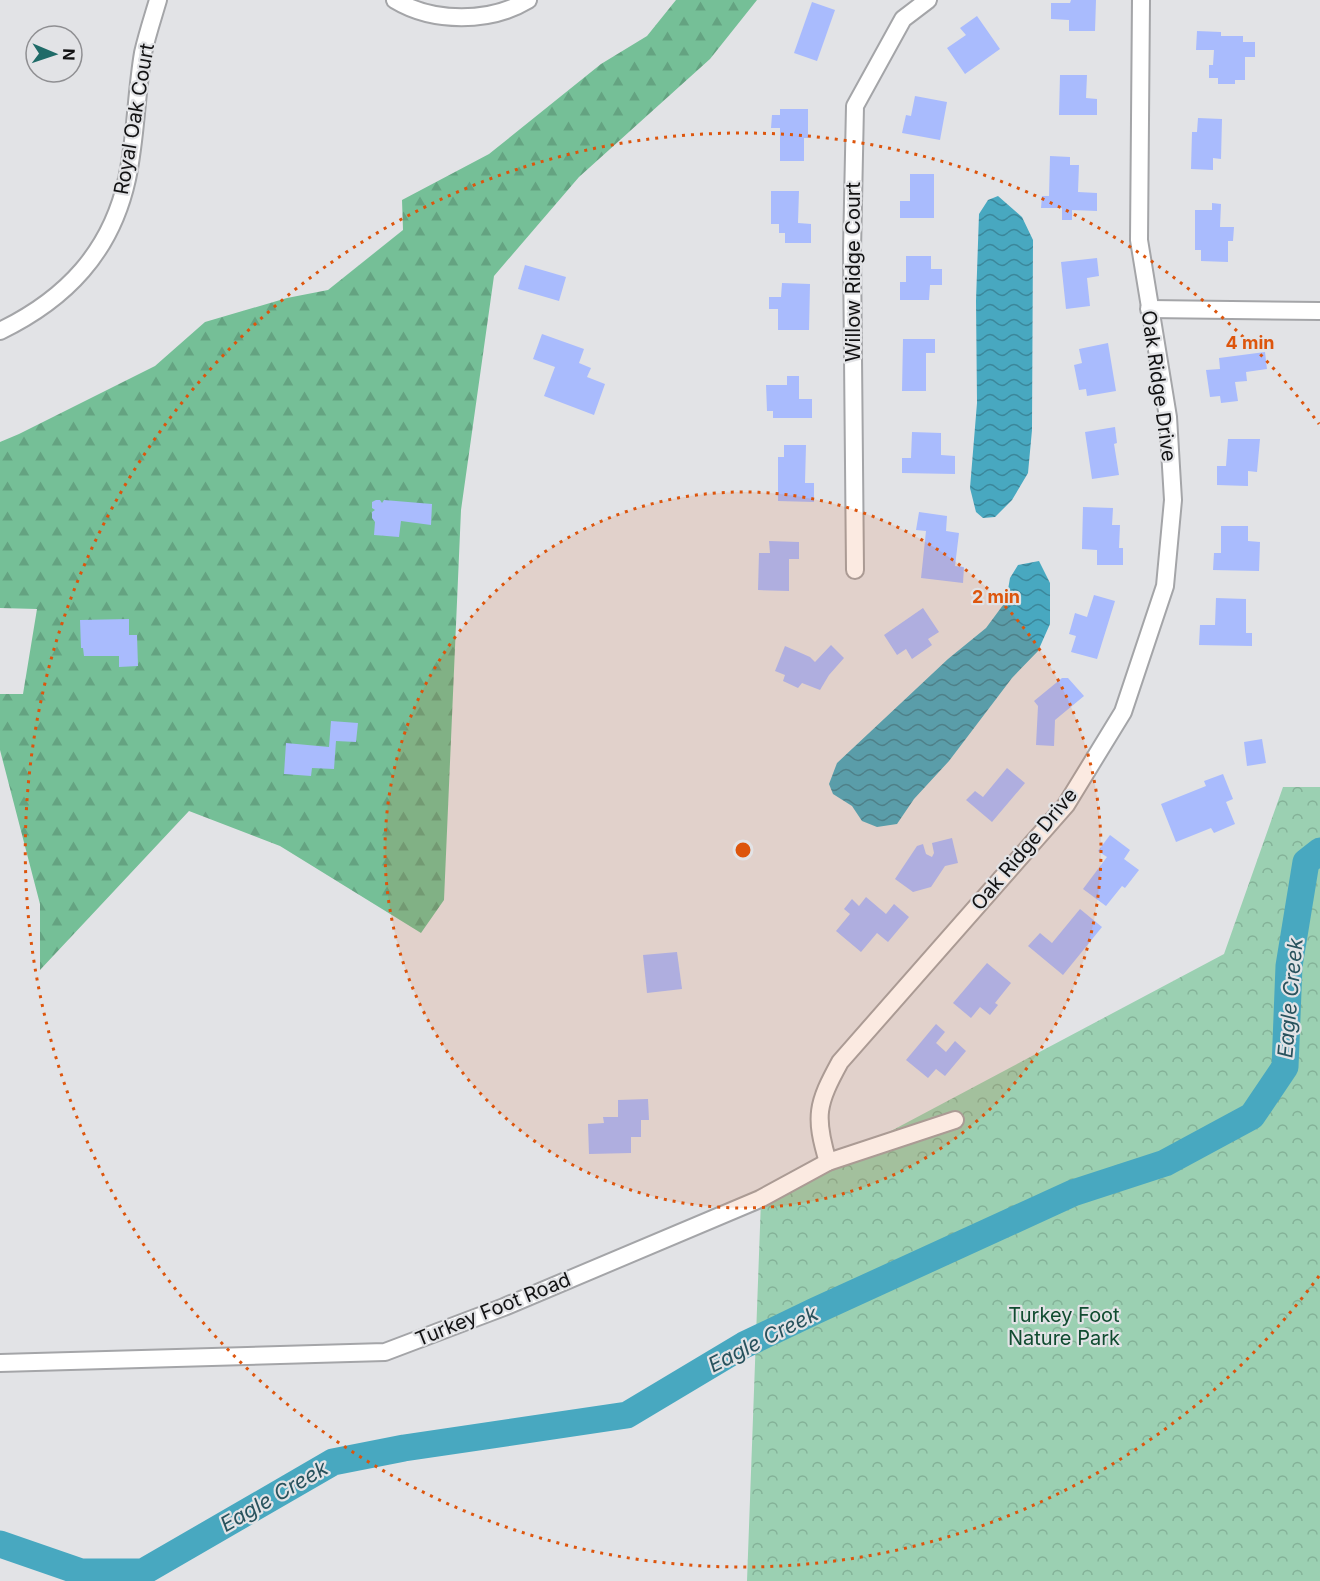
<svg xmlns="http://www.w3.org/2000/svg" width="1320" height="1581" font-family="Inter,sans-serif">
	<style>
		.forest { fill: url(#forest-firs) }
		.park { fill: url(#park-crowns) }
		.water { fill: url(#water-waves) }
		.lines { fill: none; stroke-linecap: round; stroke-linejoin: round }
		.river { stroke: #48a8c0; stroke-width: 27 }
		.building { fill: #a9bbfd }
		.street-casing { stroke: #a4a5a8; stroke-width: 20 }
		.street { stroke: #fff; stroke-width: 16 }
		.ring { fill: none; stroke: #dd550c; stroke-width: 3; stroke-dasharray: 3 6 }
		.labels { text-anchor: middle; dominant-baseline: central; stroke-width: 4.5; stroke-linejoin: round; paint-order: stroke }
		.street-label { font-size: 20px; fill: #121213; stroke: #e2e3e6 }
		.park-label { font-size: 20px; fill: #104b30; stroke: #e2e3e6 }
		.water-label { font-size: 21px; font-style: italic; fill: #28525d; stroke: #e2e3e6 }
		.centre { fill: #dd550c; stroke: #e2e3e6; stroke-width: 3 }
		.ring-label { font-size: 18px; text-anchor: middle; font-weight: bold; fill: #dd550c; stroke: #e2e3e6; stroke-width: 4.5; stroke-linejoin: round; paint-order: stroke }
	</style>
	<defs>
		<pattern id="forest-firs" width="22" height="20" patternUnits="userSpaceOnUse" patternTransform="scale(1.5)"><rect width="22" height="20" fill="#75bf97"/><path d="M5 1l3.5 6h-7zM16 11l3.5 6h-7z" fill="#64a381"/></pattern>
		<pattern id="park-crowns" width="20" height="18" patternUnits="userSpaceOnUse" patternTransform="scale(1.5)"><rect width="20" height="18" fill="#9bd0b2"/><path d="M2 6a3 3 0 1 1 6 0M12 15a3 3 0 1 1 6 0" fill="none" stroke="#84b298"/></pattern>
		<pattern id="water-waves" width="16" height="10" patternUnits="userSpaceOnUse" patternTransform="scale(1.5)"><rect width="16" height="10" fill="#48a8c0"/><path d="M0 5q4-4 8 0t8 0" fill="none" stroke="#3b879b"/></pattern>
	</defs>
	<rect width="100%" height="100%" fill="#e2e3e6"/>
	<path class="forest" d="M 676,0 L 757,0 L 710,59 L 579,177 L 494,276 L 461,510 L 444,900 L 421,933 L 280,846 L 189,811 L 40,970 L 40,904 L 0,750 L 0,694 L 23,694 L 37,609 L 0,608 L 0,442 L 19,434 L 155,366 L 205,322 L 287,298 L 328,290 L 403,230 L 402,200 L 489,154 L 601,64 L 647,36 Z"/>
	<path class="park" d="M 1283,787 L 1320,787 L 1320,1581 L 747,1581 L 761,1200 L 1224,954 Z"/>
	<g class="water">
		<path d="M 998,196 L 1022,217 L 1033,240 L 1032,430 L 1028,473 L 1012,500 L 995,517 L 983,518 L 976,512 L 970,488 L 977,403 L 976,301 L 979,214 L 988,200 Z"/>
		<path d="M 1039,561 L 1050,583 L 1050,624 L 1038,651 L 1012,678 L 949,761 L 914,799 L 897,824 L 877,827 L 862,821 L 852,806 L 833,794 L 829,784 L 837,763 L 948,659 L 986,628 L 1006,601 L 1010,578 L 1018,565 Z"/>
	</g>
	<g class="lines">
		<path class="river" d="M 0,1544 L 81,1572 L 143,1572 L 333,1462 L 404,1448 L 627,1415 L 744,1345 L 815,1311 L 1073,1193 L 1165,1163 L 1252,1116 L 1285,1067 L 1289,966 L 1306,862 L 1320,851"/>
	</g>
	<g class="building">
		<path d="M 1071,0 L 1096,0 L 1095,31 L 1069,31 L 1069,20 L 1051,19 L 1051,3 L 1070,3 Z"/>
		<path d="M 812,2 L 835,10 L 817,61 L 794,53 Z"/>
		<path d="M 977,16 L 1000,49 L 965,74 L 947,48 L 966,35 L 960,28 Z"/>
		<path d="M 1197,31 L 1221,32 L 1221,36 L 1243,36 L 1243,42 L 1255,42 L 1255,57 L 1245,57 L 1245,80 L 1235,80 L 1235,84 L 1218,84 L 1218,78 L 1209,78 L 1209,65 L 1213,65 L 1214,50 L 1196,50 Z"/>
		<path d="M 1060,75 L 1087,75 L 1086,98 L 1097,99 L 1097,115 L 1059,115 Z"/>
		<path d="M 915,96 L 947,102 L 940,140 L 902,133 L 906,115 L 911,116 Z"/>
		<path d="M 780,109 L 808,109 L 808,138 L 804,138 L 804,161 L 780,161 L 780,128 L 771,128 L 772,115 L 780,115 Z"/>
		<path d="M 1198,118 L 1222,119 L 1221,159 L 1213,158 L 1213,170 L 1191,169 L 1192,132 L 1197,132 Z"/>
		<path d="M 1050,156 L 1070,157 L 1070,165 L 1079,165 L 1078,192 L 1097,193 L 1097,211 L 1072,210 L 1072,220 L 1062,220 L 1062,208 L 1041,208 L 1042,196 L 1049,196 Z"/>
		<path d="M 910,174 L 934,174 L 934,218 L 900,218 L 900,201 L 910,201 Z"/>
		<path d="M 771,191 L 799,191 L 798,223 L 811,224 L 811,243 L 785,243 L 785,233 L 779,233 L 779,224 L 771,224 Z"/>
		<path d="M 1212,203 L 1221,204 L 1220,227 L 1234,227 L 1233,241 L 1228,241 L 1228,262 L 1201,261 L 1201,250 L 1195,250 L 1195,210 L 1212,210 Z"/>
		<path d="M 906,256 L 931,256 L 931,269 L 942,269 L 942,285 L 930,285 L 929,300 L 900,300 L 900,282 L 906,282 Z"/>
		<path d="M 1097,258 L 1099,276 L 1087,278 L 1090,306 L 1066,309 L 1061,262 Z"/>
		<path d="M 525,265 L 566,277 L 559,301 L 518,289 Z"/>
		<path d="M 782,283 L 810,284 L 809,330 L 778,330 L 778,309 L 769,309 L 769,297 L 781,297 Z"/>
		<path d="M 542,334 L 584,349 L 579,363 L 591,368 L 587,377 L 605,384 L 594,415 L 544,396 L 555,367 L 533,359 Z"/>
		<path d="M 903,339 L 935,339 L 935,353 L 926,353 L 926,391 L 902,391 Z"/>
		<path d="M 1108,343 L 1116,391 L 1087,396 L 1086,389 L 1079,390 L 1074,365 L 1082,363 L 1079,349 Z"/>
		<path d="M 1265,352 L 1267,369 L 1246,372 L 1247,381 L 1235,382 L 1238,401 L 1221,403 L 1220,396 L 1210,397 L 1206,370 L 1220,369 L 1219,358 Z"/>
		<path d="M 787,376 L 799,376 L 799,399 L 812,399 L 812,418 L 773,418 L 773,411 L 767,411 L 766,385 L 787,385 Z"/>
		<path d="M 1115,427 L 1117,443 L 1114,444 L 1119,475 L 1092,479 L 1085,432 Z"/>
		<path d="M 912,432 L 941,433 L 941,455 L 955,456 L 955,474 L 902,473 L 902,458 L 911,458 Z"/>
		<path d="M 1228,439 L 1260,439 L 1257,472 L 1248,471 L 1248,486 L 1217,485 L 1217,466 L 1226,466 Z"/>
		<path d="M 784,445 L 806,445 L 805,483 L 814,483 L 814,502 L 778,501 L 778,457 L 784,457 Z"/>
		<path d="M 376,500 L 380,500 L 382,503 L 384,500 L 432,504 L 431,525 L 401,521 L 399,537 L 374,535 L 375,522 L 372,518 L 372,512 L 375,510 L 372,508 L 372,502 Z"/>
		<path d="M 1083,507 L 1113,508 L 1112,525 L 1120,525 L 1119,548 L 1123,548 L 1123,565 L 1097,565 L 1097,550 L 1082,549 Z"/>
		<path d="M 919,512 L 947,516 L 946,531 L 959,533 L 955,566 L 964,567 L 963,583 L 921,578 L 926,531 L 916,530 Z"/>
		<path d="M 1221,526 L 1248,526 L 1248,541 L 1260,542 L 1259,571 L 1213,570 L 1214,553 L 1221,553 Z"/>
		<path d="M 769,541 L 799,542 L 799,559 L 789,559 L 789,591 L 758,590 L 759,553 L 770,553 Z"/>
		<path d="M 1094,595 L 1115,601 L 1097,659 L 1071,652 L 1076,636 L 1069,634 L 1075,613 L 1087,617 Z"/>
		<path d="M 1216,598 L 1246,599 L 1246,633 L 1252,633 L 1252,646 L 1199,645 L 1200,625 L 1215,625 Z"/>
		<path d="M 923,608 L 939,632 L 928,639 L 932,645 L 912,659 L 906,649 L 897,655 L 884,635 Z"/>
		<path d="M 129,619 L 129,635 L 137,635 L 138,666 L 119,667 L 119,656 L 84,656 L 83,648 L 81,648 L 80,620 Z"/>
		<path d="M 831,645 L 844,658 L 829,675 L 820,690 L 802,683 L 798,688 L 783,681 L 785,675 L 775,671 L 785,646 L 810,657 L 815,662 Z"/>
		<path d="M 1062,678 L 1068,678 L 1084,696 L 1055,720 L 1054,746 L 1036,745 L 1038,706 L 1034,701 Z"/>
		<path d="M 331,721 L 358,723 L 356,742 L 336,741 L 334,769 L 312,768 L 311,776 L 284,774 L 286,743 L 329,747 Z"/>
		<path d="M 1262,739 L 1266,763 L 1247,766 L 1244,742 Z"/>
		<path d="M 1007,768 L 1025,783 L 992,822 L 966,800 L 975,791 L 983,797 Z"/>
		<path d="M 1223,774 L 1233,799 L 1226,802 L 1235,824 L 1214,833 L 1211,828 L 1176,842 L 1161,804 L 1206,786 L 1204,781 Z"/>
		<path d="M 1110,835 L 1130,850 L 1124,859 L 1139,870 L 1125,888 L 1122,886 L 1106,906 L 1083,889 L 1107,857 L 1098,851 Z"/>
		<path d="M 952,838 L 958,863 L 945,866 L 931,887 L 913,892 L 895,879 L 917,846 L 923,844 L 926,854 L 932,857 L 934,853 L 932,843 Z"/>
		<path d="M 866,897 L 886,914 L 894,904 L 909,917 L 888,942 L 877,933 L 861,952 L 836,931 L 850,914 L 844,909 L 852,899 L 859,906 Z"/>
		<path d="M 1080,909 L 1102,927 L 1063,975 L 1028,946 L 1040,933 L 1052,943 Z"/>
		<path d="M 677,952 L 682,989 L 647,993 L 643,955 Z"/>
		<path d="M 987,963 L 1011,983 L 995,1003 L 998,1005 L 990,1015 L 980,1007 L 971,1018 L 953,1003 Z"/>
		<path d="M 936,1024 L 945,1032 L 936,1043 L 946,1052 L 955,1041 L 966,1051 L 945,1076 L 936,1069 L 928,1078 L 906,1060 Z"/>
		<path d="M 648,1099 L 649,1120 L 641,1120 L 641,1137 L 631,1137 L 631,1153 L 589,1154 L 588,1124 L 604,1123 L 603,1117 L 618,1117 L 618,1100 Z"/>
	</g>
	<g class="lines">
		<defs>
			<g id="street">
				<path d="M 395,0 C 433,23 490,23 528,0"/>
				<path d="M 1149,309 L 1320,311"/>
				<path d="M 0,331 C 66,299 111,252 127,179 C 136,138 136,94 143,53 C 147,35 153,17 158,0"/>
				<path d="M 855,570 L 852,251 L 855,106 L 903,19 L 928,0"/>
				<path d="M 828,1162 C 814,1116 817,1104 840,1062 L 1066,805 L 1123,712 L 1165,586 L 1173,500 L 1168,417 L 1139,240 L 1141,0"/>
				<path d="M 0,1363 L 385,1352 L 504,1307 L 760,1199 L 828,1162 L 955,1120"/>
			</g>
		</defs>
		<use href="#street" class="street-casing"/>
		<use href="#street" class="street"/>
	</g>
	<circle cx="743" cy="850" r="358" fill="#dd550c" fill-opacity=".12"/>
	<g class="ring">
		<circle cx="743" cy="850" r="358"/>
		<path d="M1319 1276A717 717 0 1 1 1319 424"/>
	</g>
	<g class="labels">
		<g class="street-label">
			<text transform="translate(134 119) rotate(-80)">Royal Oak Court</text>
			<text transform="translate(853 272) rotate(-90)">Willow Ridge Court</text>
			<text transform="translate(1159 386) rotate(82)">Oak Ridge Drive</text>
			<text transform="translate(1024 849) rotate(-50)">Oak Ridge Drive</text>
			<text transform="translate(493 1309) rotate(-22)">Turkey Foot Road</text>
		</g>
		<g class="park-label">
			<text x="1064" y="1315">Turkey Foot<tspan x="1064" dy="23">Nature Park</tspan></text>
		</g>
		<g class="water-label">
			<text transform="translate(1290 998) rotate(-85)">Eagle Creek</text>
			<text transform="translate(763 1339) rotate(-27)">Eagle Creek</text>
			<text transform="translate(274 1496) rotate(-30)">Eagle Creek</text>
		</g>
	</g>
	<circle cx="743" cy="850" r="9" class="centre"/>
	<g class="ring-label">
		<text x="1250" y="349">4 min</text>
		<text x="996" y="603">2 min</text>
	</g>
	<g transform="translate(54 54) rotate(92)"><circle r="28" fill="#e2e3e6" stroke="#8f8f92" stroke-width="1.5"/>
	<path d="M0-4.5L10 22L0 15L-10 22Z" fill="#1f6b68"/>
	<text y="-9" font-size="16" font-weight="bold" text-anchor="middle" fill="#121213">N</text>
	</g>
</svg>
